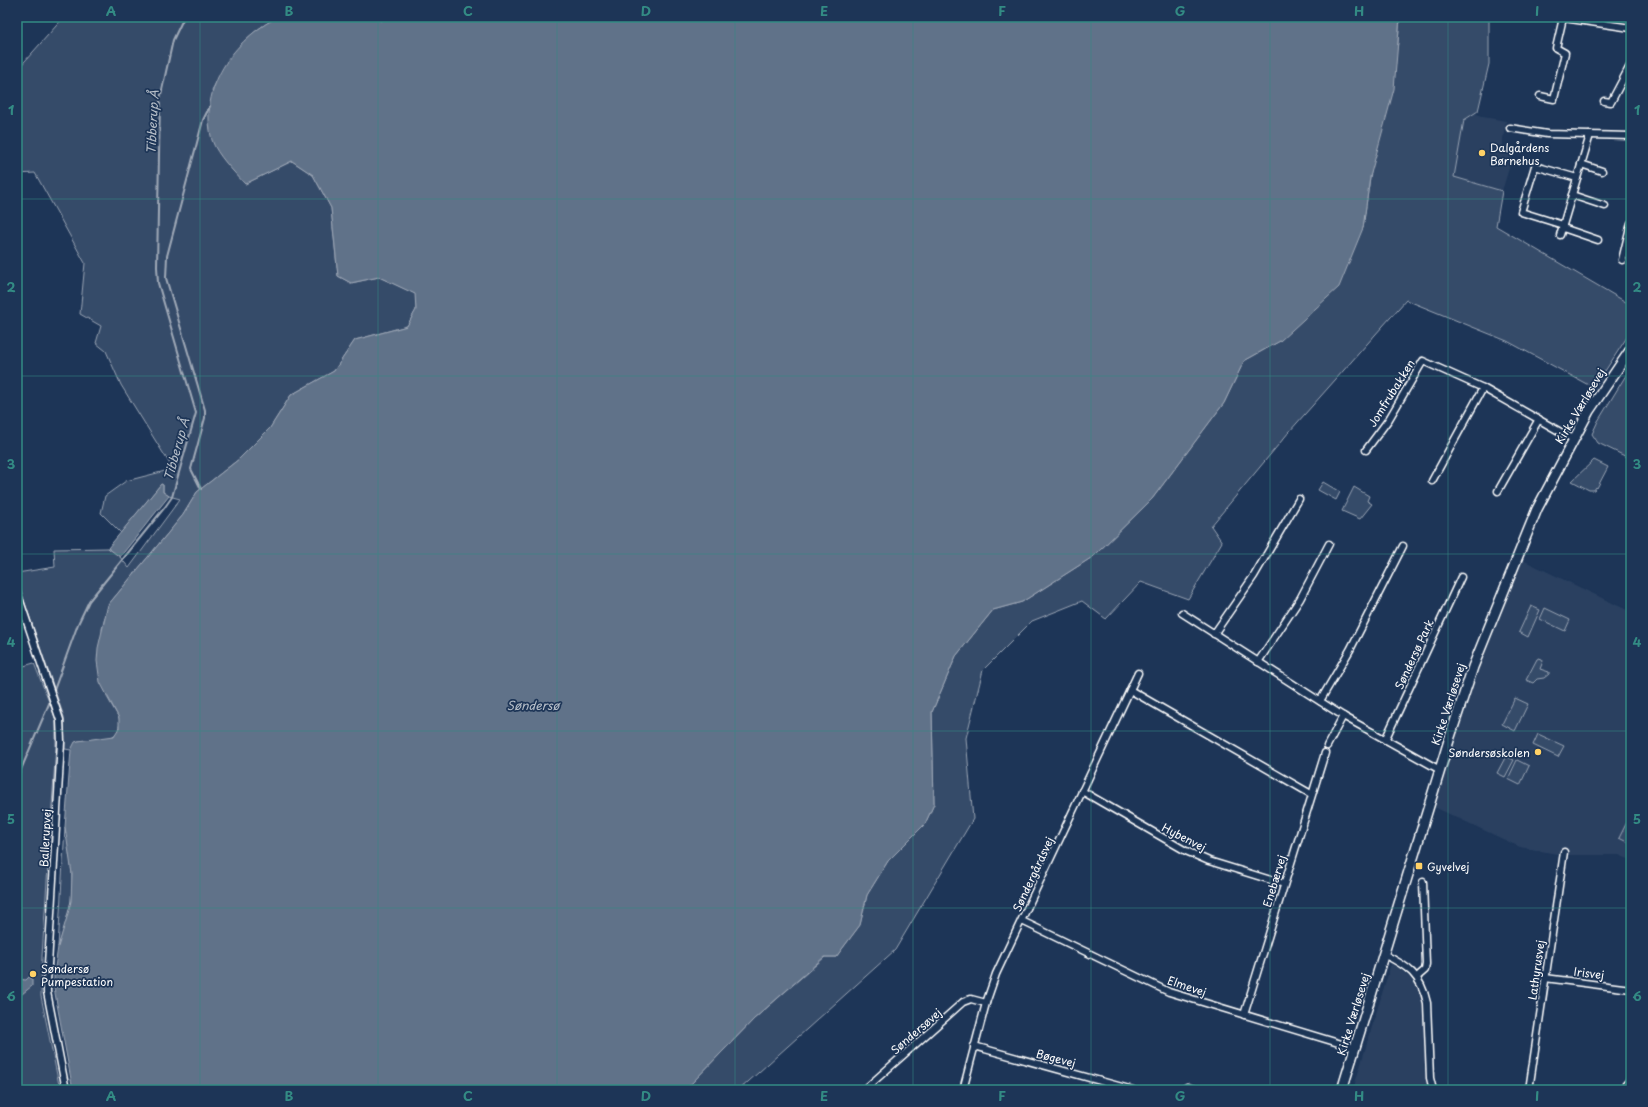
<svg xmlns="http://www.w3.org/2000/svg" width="1648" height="1107" font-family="'Playpen Sans',sans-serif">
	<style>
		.built { fill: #2a4161 }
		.green { fill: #364b69; stroke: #9aa5b4 }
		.water { fill: #617289; stroke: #a0aab8 }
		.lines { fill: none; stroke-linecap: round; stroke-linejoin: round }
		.stream { stroke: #a0aab8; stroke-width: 2 }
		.street-casing { stroke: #fff; stroke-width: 9 }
		.secondary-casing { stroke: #fff; stroke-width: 12 }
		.street { stroke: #1d3557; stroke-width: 6 }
		.secondary { stroke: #1d3557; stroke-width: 9 }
		.grid { fill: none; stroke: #338b84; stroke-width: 1; stroke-opacity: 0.55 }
		.poi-dot { fill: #ffd166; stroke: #1d3557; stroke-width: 1.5 }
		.labels { text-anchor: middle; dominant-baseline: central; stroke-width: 3.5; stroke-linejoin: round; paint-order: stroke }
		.poi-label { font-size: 11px; fill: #fff; stroke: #1d3557; text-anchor: start }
		.street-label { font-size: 11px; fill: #fff; stroke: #1d3557 }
		.water-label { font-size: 12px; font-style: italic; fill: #b8c0ca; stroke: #1d3557 }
		.neatline { fill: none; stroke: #338b84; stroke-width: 1.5 }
		.grid-label { font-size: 13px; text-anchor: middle; font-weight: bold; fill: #338b84 }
	</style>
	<rect width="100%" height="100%" fill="#1d3557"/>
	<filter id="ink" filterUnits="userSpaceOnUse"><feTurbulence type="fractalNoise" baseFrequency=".025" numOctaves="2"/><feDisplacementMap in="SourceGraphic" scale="8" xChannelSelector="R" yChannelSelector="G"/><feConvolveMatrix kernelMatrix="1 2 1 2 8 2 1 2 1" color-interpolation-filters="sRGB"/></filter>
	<g filter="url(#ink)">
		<g class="built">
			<path d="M 1475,113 L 1483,117 L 1506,121 L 1501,150 L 1513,155 L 1502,191 L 1454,177 L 1464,120 Z"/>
			<path d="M 1512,555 L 1631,612 L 1631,860 L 1619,855 L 1562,855 L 1520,847 L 1430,805 L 1492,611 Z"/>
			<path d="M 1391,964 L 1401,970 L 1414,982 L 1420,993 L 1423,1004 L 1425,1075 L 1428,1090 L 1353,1090 Z"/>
		</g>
		<g class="green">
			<path d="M 64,17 L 278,17 C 243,35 230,56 212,90 L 245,184 L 292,161 L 313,175 L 331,208 L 338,276 L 351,283 L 379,277 L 416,294 L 416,310 L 407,326 L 355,340 L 334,371 L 291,395 L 270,428 L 239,459 L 197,492 L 183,515 L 108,605 L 102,629 L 107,697 L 119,718 L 120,723 L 117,733 L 110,738 L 78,741 L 71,750 L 65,749 L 64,717 L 17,580 L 17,573 L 55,567 L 54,549 L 108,548 L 120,557 L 129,568 L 180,499 L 169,496 L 163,492 L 163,485 L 161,484 L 121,533 L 101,513 L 105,496 L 126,481 L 173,469 L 121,385 L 106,351 L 96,343 L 101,326 L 80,314 L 85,263 L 35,173 L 17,174 L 17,70 Z"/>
			<path d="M 1400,17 L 1489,17 L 1489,64 L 1478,111 L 1464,120 L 1454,177 L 1502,191 L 1496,226 L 1631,305 L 1631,331 L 1594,388 L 1507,341 L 1406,300 L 1289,432 L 1211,526 L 1222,542 L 1188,599 L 1141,582 L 1106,619 L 1082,601 L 1032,621 L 983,670 L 966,738 L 973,819 L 895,950 L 739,1090 L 683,1090 L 688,1087 L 754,1019 L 825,957 L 836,957 L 860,925 L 867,895 L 888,861 L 925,824 L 934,804 L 932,712 L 956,656 L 993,610 L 1022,602 L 1094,556 L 1152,499 L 1224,403 L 1244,361 L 1280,341 L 1363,228 L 1370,177 L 1398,43 Z"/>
			<path d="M 1631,367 L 1631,459 L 1598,443 L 1592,434 L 1598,421 Z"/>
			<path d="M 1594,460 L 1608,467 L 1597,488 L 1596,487 L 1594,490 L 1589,490 L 1572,481 Z"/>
			<path d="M 1323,482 L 1340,492 L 1336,500 L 1318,490 Z"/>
			<path d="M 1354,487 L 1369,496 L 1367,501 L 1372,504 L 1360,519 L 1342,511 Z"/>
			<path d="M 1531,606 L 1540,610 L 1528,637 L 1519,632 Z"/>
			<path d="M 1545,608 L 1570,620 L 1565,631 L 1540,619 Z"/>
			<path d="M 1539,658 L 1542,659 L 1543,661 L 1540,669 L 1549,672 L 1549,674 L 1544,678 L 1537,679 L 1533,683 L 1526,680 L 1537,659 Z"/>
			<path d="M 34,663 L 56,720 L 56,745 L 42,956 L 41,996 L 60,1090 L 17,1090 L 17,668 Z"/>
			<path d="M 1515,698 L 1528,704 L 1515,731 L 1502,724 Z"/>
			<path d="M 1538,734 L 1564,746 L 1558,757 L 1533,745 Z"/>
			<path d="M 1506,756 L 1514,760 L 1505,777 L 1497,773 Z"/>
			<path d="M 1517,760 L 1529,766 L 1520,785 L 1508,779 Z"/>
			<path d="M 1631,814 L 1631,844 L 1619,838 Z"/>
			<path d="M 65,827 C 70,851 74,876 71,901 C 68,917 63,932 58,947 Z"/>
		</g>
		<g class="water">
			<path d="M 278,17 L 370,17 L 382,21 L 385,17 L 1400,17 L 1394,89 L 1370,177 L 1363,228 L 1339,287 L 1280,341 L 1244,361 L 1224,403 L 1152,499 L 1094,556 L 1022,602 L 993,610 L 956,656 L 932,712 L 934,804 L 925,824 L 888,861 L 867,895 L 860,925 L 836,957 L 824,957 L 754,1019 L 688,1087 L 683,1090 L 73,1090 L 54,988 L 54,974 L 58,947 L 67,917 L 71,901 L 72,874 L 65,827 L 71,750 L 75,742 L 78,741 L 114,736 L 119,728 L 119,718 L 100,682 L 97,661 L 98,648 L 108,605 L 183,515 L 197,492 L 239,459 L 270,428 L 291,395 L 334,371 L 355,340 L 407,326 L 416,310 L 415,294 L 379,277 L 351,283 L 338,276 L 331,208 L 313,175 L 292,161 L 245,184 C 234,172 217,155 212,140 C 198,88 234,39 278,17 Z"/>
			<path d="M 161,484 L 163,485 L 163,492 L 169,496 L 120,557 L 108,548 Z"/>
			<path d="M 29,977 L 32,978 L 32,986 L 22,994 L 17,994 L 17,979 L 26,980 Z"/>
		</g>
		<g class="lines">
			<g class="stream">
				<path d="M 201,489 L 191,469 L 205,418 L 205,410 L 166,278 L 167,256 L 203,120 L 210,106"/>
				<path d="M 53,693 L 78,624 L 89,601 L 165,507 L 172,497 L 196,413 L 158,283 L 157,267 L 160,99 L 173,40 L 184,17"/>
				<path d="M 17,779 L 51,699"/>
				<path d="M 32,978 L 32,972"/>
			</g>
			<defs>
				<g id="street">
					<path d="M 1557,17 L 1631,28"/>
					<path d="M 1540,96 L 1554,99 L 1565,53 L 1556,48 L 1563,18"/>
					<path d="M 1604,101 L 1611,102 L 1631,64"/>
					<path d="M 1510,128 L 1547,134 L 1631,136"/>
					<path d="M 1581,164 L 1602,171"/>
					<path d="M 1572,195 L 1605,206"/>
					<path d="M 1563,225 L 1521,212 L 1535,166 L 1577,178"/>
					<path d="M 1563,228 L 1598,240"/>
					<path d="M 1560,235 L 1590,135"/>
					<path d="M 1622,260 L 1631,223"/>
					<path d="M 1366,450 L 1389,419 L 1423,361 L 1483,388 L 1573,439"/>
					<path d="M 1432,481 L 1483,388"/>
					<path d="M 1498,491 L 1539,419"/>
					<path d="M 17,592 L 60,720 L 61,742 L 47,982 L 47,992 L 66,1090"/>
					<path d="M 1182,613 L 1343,716 L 1440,770"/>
					<path d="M 1214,634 L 1254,576 L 1299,499"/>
					<path d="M 1258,662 L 1300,599 L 1329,544"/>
					<path d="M 1130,690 L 1311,794"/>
					<path d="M 1320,701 L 1350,650 L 1403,546"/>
					<path d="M 1385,740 L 1461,577"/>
					<path d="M 1327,746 L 1343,716"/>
					<path d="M 1082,791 L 1186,851 L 1209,861 L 1284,884"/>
					<path d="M 1022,921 L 1169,992 L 1355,1048"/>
					<path d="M 1383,954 C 1408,966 1421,975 1427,1003 L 1430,1078 L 1433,1090"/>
					<path d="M 1417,977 L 1425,970 L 1426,964 L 1423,882"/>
					<path d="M 1545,978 L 1631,989"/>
					<path d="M 1244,1015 L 1325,753"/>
					<path d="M 974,1046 L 1133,1090"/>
					<path d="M 864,1090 L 963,1002 L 971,999 L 986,1003"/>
					<path d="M 963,1090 L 986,1003 L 996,974 L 1138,673"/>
					<path d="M 1182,1090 L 1187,1087 L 1198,1090"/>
					<path d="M 1529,1090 L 1564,852"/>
					<path d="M 1621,1090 L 1631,1079"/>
				</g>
				<path id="secondary" d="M 1342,1090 L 1450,737 L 1473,667 L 1537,509 L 1589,411 L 1631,349"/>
			</defs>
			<use href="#street" class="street-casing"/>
			<use href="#secondary" class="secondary-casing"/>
			<use href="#street" class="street"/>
			<use href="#secondary" class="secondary"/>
		</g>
	</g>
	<path class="grid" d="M 200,17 L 200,1090M 378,17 L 378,1090M 557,17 L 557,1090M 735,17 L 735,1090M 913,17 L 913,1090M 1091,17 L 1091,1090M 1270,17 L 1270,1090M 1448,17 L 1448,1090M 17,199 L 1631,199M 17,376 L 1631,376M 17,554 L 1631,554M 17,731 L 1631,731M 17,908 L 1631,908"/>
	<g class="poi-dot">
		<circle cx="1482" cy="153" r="4"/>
		<circle cx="1538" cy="752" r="4"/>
		<rect x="1415" y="862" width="8" height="8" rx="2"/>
		<circle cx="33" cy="974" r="4"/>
	</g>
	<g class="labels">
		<g class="poi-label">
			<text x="1490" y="147">Dalgårdens<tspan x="1490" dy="13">Børnehus</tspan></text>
			<text x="1530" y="752" text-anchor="end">Søndersøskolen</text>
			<text x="1427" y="866">Gyvelvej</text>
			<text x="41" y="968">Søndersø<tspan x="41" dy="13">Pumpestation</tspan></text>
		</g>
		<g class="street-label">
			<text transform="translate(1391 393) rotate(-58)">Jomfrubakken</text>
			<text transform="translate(1580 406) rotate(-59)">Kirke Værløsevej</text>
			<text transform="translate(1414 654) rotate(-65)">Søndersø Park</text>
			<text transform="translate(1448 704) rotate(-72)">Kirke Værløsevej</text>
			<text transform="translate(1184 837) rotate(27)">Hybenvej</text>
			<text transform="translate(45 838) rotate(-87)">Ballerupvej</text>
			<text transform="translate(1033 874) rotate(-65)">Søndergårdsvej</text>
			<text transform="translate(1274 881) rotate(-73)">Enebærvej</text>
			<text transform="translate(1536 970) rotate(-82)">Lathyrusvej</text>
			<text transform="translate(1589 973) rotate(7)">Irisvej</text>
			<text transform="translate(1187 986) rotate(19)">Elmevej</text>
			<text transform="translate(1353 1014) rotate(-73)">Kirke Værløsevej</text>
			<text transform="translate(916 1031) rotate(-41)">Søndersøvej</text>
			<text transform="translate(1056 1058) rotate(15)">Bøgevej</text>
		</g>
		<g class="water-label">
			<text transform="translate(152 122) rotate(-87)">Tibberup Å</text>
			<text transform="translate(176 449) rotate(-74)">Tibberup Å</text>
			<text x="533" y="705">Søndersø</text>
		</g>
	</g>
	<rect width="1648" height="1107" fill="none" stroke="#1d3557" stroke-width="44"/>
	<rect x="22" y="22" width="1604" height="1063" class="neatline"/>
	<g class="grid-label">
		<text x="111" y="16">A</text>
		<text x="289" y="16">B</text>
		<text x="468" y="16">C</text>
		<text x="646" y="16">D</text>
		<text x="824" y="16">E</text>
		<text x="1002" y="16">F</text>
		<text x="1180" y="16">G</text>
		<text x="1359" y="16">H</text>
		<text x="1537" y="16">I</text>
		<text x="11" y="115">1</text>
		<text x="1637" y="115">1</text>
		<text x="11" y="292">2</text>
		<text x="1637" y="292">2</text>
		<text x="11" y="469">3</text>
		<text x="1637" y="469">3</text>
		<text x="11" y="647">4</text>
		<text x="1637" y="647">4</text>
		<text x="11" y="824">5</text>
		<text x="1637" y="824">5</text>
		<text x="11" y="1001">6</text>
		<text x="1637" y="1001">6</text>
		<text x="111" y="1101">A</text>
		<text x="289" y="1101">B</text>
		<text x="468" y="1101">C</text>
		<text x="646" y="1101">D</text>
		<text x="824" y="1101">E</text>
		<text x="1002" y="1101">F</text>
		<text x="1180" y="1101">G</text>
		<text x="1359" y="1101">H</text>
		<text x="1537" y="1101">I</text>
	</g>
</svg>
